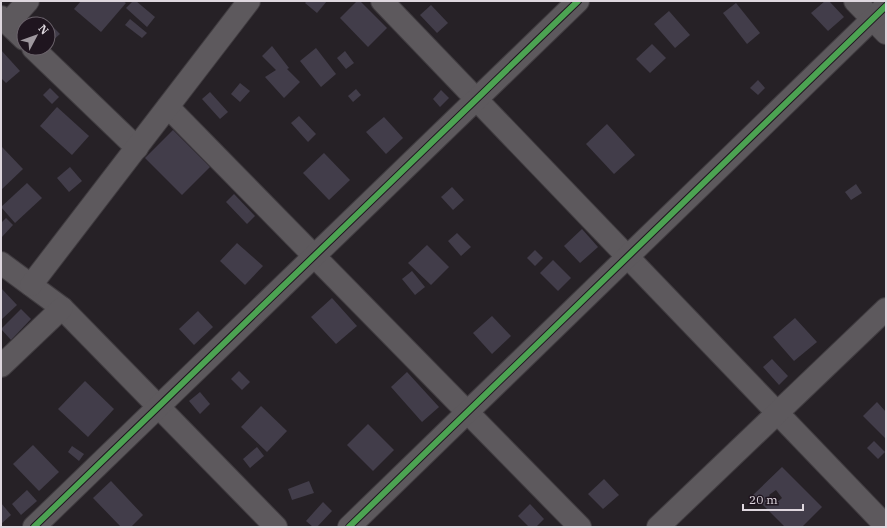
<svg xmlns="http://www.w3.org/2000/svg" width="887" height="528" font-family="'IBM Plex Serif',serif">
	<style>
		.building { fill: #423d4a; fill-rule: evenodd }
		.lines { fill: none; stroke-linecap: round; stroke-linejoin: round }
		.minor-casing { stroke: #403c40; stroke-width: 24 }
		.minor { stroke: #5d595d; stroke-width: 22 }
		.cycleway-casing { stroke: #1f151f; stroke-width: 8 }
		.cycleway { stroke: #4ca352; stroke-width: 6 }
	</style>
	<rect width="100%" height="100%" fill="#262126"/>
	<g class="building">
		<path d="M 81,1 L 123,1 L 126,3 L 101,32 L 74,9 Z"/>
		<path d="M 133,1 L 136,1 L 155,17 L 147,27 L 126,8 Z"/>
		<path d="M 307,1 L 327,1 L 317,13 L 305,3 Z"/>
		<path d="M 357,1 L 360,1 L 387,28 L 368,47 L 340,18 Z"/>
		<path d="M 825,1 L 829,1 L 844,17 L 828,31 L 811,13 Z"/>
		<path d="M 736,3 L 760,33 L 747,44 L 723,13 Z"/>
		<path d="M 431,5 L 448,23 L 437,33 L 420,15 Z"/>
		<path d="M 669,11 L 690,35 L 675,48 L 654,24 Z"/>
		<path d="M 43,17 L 60,34 L 52,41 L 48,37 L 48,24 L 36,24 Z"/>
		<path d="M 130,19 L 147,33 L 142,38 L 125,25 Z"/>
		<path d="M 652,44 L 666,58 L 650,73 L 636,59 Z"/>
		<path d="M 272,46 L 289,68 L 287,69 L 300,82 L 284,98 L 265,77 L 276,70 L 262,56 Z"/>
		<path d="M 316,48 L 336,74 L 321,87 L 300,61 Z"/>
		<path d="M 1,50 L 20,71 L 6,83 L 1,78 Z"/>
		<path d="M 345,51 L 354,63 L 346,69 L 337,58 Z"/>
		<path d="M 758,80 L 765,88 L 758,95 L 750,88 Z"/>
		<path d="M 240,83 L 250,91 L 240,102 L 231,94 Z"/>
		<path d="M 50,88 L 59,97 L 52,104 L 43,95 Z"/>
		<path d="M 356,89 L 361,95 L 353,102 L 348,96 Z"/>
		<path d="M 441,90 L 449,98 L 440,107 L 433,99 Z"/>
		<path d="M 210,92 L 228,112 L 220,119 L 202,99 Z"/>
		<path d="M 57,107 L 89,136 L 72,155 L 40,126 Z"/>
		<path d="M 299,116 L 316,134 L 308,142 L 291,123 Z"/>
		<path d="M 384,117 L 403,138 L 386,154 L 366,132 Z"/>
		<path d="M 607,124 L 635,155 L 614,174 L 586,144 Z"/>
		<path d="M 173,130 L 210,167 L 182,195 L 145,158 Z"/>
		<path d="M 1,146 L 23,169 L 1,190 Z"/>
		<path d="M 324,153 L 350,180 L 329,200 L 303,173 Z"/>
		<path d="M 70,167 L 82,181 L 69,192 L 57,178 Z"/>
		<path d="M 27,183 L 42,198 L 15,223 L 1,207 Z"/>
		<path d="M 856,184 L 862,193 L 851,200 L 845,192 Z"/>
		<path d="M 452,187 L 464,200 L 453,210 L 441,197 Z"/>
		<path d="M 234,194 L 255,216 L 247,224 L 226,202 Z"/>
		<path d="M 6,218 L 13,225 L 1,238 L 1,223 Z"/>
		<path d="M 582,229 L 598,247 L 580,263 L 564,246 Z"/>
		<path d="M 457,233 L 471,247 L 461,256 L 448,241 Z"/>
		<path d="M 237,243 L 263,266 L 245,285 L 220,261 Z"/>
		<path d="M 427,245 L 449,267 L 431,285 L 408,263 Z"/>
		<path d="M 535,250 L 543,258 L 535,266 L 527,258 Z"/>
		<path d="M 553,260 L 571,278 L 558,291 L 540,273 Z"/>
		<path d="M 412,271 L 425,287 L 415,295 L 402,279 Z"/>
		<path d="M 1,288 L 17,305 L 1,320 Z"/>
		<path d="M 332,298 L 357,326 L 336,344 L 311,317 Z"/>
		<path d="M 21,309 L 31,319 L 11,340 L 1,329 Z"/>
		<path d="M 198,311 L 213,327 L 194,345 L 179,329 Z"/>
		<path d="M 492,316 L 511,336 L 492,354 L 473,333 Z"/>
		<path d="M 795,318 L 817,342 L 794,361 L 773,337 Z"/>
		<path d="M 772,359 L 788,376 L 779,385 L 763,367 Z"/>
		<path d="M 239,371 L 250,382 L 242,390 L 231,379 Z"/>
		<path d="M 407,372 L 439,407 L 422,422 L 391,387 Z"/>
		<path d="M 85,381 L 114,409 L 88,437 L 58,409 Z"/>
		<path d="M 200,392 L 210,404 L 200,414 L 189,401 Z"/>
		<path d="M 877,402 L 886,412 L 886,439 L 863,416 Z"/>
		<path d="M 261,406 L 287,431 L 267,452 L 241,427 Z"/>
		<path d="M 368,424 L 394,450 L 373,471 L 347,445 Z"/>
		<path d="M 874,441 L 885,452 L 878,459 L 867,448 Z"/>
		<path d="M 33,445 L 59,472 L 39,491 L 13,464 Z"/>
		<path d="M 72,446 L 84,454 L 79,461 L 68,452 Z"/>
		<path d="M 257,447 L 264,456 L 250,468 L 243,459 Z"/>
		<path d="M 782,467 L 822,507 L 802,527 L 785,527 L 753,495 ZM 776,490 L 782,498 L 775,504 L 769,495 Z"/>
		<path d="M 604,479 L 619,495 L 603,509 L 588,494 Z"/>
		<path d="M 111,481 L 143,515 L 131,527 L 121,527 L 93,498 Z"/>
		<path d="M 309,481 L 314,493 L 292,500 L 288,489 Z"/>
		<path d="M 27,490 L 37,501 L 21,515 L 12,504 Z"/>
		<path d="M 323,502 L 332,511 L 317,527 L 313,527 L 306,521 Z"/>
		<path d="M 1,503 L 11,515 L 1,524 Z"/>
		<path d="M 530,504 L 544,519 L 536,527 L 529,527 L 518,516 Z"/>
	</g>
	<g class="lines">
		<defs>
			<g id="minor">
				<path d="M 382,1 L 886,526"/>
				<path d="M 855,1 L 886,33"/>
				<path d="M 1,17 L 24,39"/>
				<path d="M 8,23 L 28,1"/>
				<path d="M 33,48 L 137,148"/>
				<path d="M 168,107 L 580,527"/>
				<path d="M 1,263 L 62,308 L 276,527"/>
				<path d="M 31,285 L 249,1"/>
				<path d="M 1,366 L 62,308"/>
				<path d="M 34,527 L 578,1"/>
				<path d="M 349,527 L 886,6"/>
				<path d="M 658,527 L 886,309"/>
			</g>
		</defs>
		<use href="#minor" class="minor-casing"/>
		<use href="#minor" class="minor"/>
		<defs>
			<g id="cycleway">
				<path d="M 34,527 L 578,1"/>
				<path d="M 349,527 L 886,6"/>
			</g>
		</defs>
		<use href="#cycleway" class="cycleway-casing"/>
		<use href="#cycleway" class="cycleway"/>
	</g>
	<rect width="887" height="528" fill="none" stroke="#ded7de" stroke-width="4"/>
	<g transform="translate(36 36) rotate(49)"><circle r="19" fill="#1f151f" stroke="#6b636b"/>
	<path d="M0-3L7 15L0 10L-7 15Z" fill="#9e979e"/>
	<text y="-6" font-size="11" font-weight="bold" text-anchor="middle" fill="#ded7de">N</text>
	</g>
	<path d="M743 504v6h60v-6" fill="none" stroke="#ded7de" stroke-width="2"/>
	<text x="749" y="504" font-size="12" fill="#ded7de" stroke="#1f151f" stroke-width="3" paint-order="stroke">20 m</text>
</svg>
